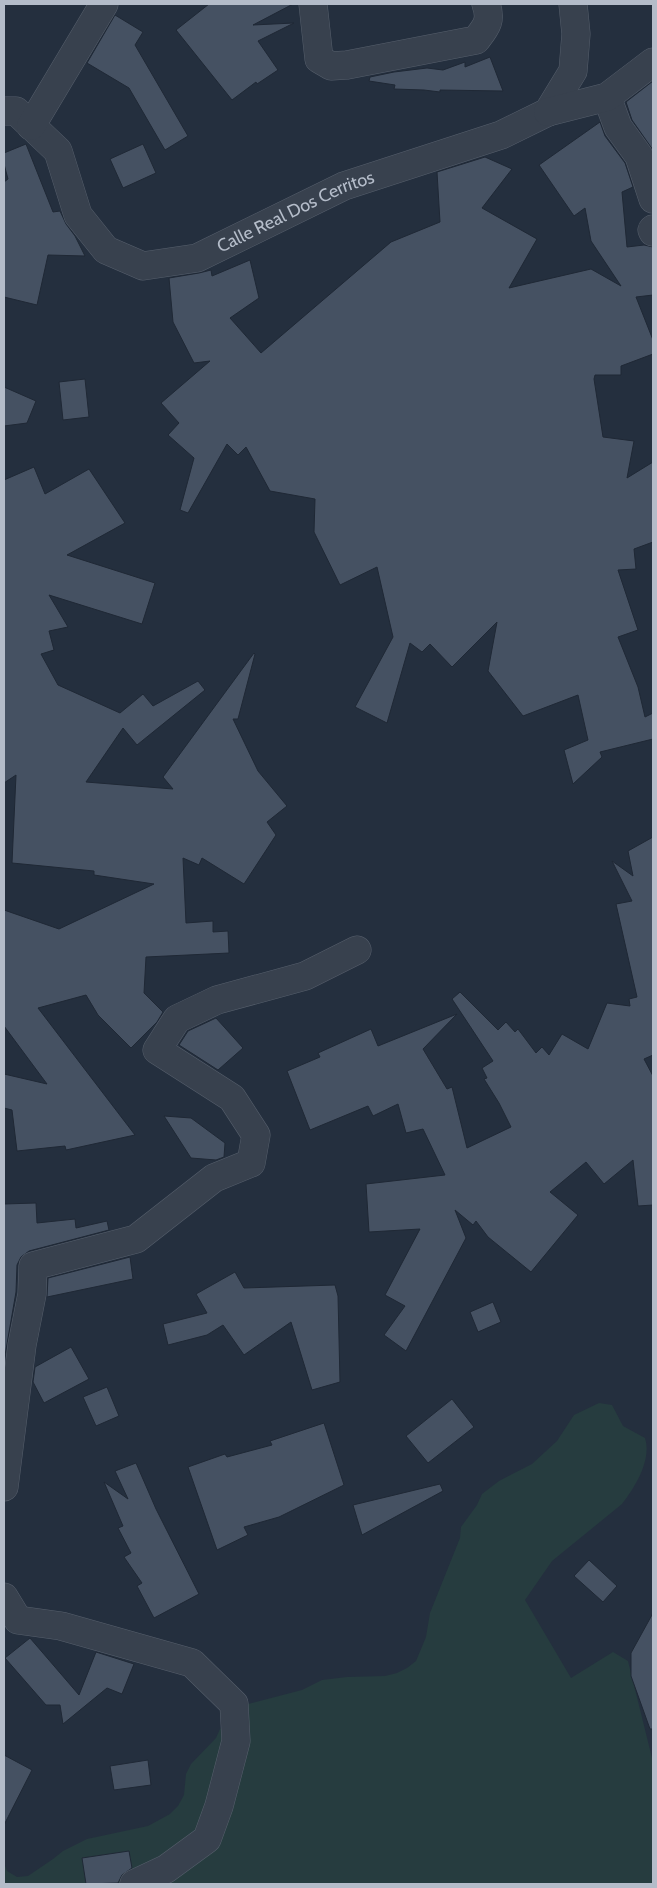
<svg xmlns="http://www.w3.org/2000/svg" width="657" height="1888" font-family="Cabin,sans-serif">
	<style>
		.green { fill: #263c3f }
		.building { fill: #455162; stroke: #1f2835 }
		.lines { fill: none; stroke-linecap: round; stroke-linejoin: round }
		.minor-casing { stroke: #565f6c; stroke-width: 29 }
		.minor { stroke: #38414e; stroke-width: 28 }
		.labels { text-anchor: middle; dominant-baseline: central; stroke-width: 4.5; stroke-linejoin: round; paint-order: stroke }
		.street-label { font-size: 18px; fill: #b4bcc9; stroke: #1d2633 }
	</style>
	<rect width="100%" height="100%" fill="#242f3e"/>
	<path class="green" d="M 599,1403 L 612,1405 L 623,1426 L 645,1438 C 652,1460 635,1487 622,1504 L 552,1561 L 525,1600 L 571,1678 L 613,1652 L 628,1661 L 653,1762 L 653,1884 L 4,1884 L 4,1863 L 7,1871 L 17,1877 L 28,1876 L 53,1859 L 63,1851 L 87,1839 L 148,1826 L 170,1814 L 178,1806 L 184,1795 L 186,1774 L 191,1764 L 216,1738 L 220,1729 L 248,1704 L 302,1690 L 322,1680 L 347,1677 L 385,1676 L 397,1673 L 407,1668 L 416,1661 L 426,1637 L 430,1613 L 460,1538 L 461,1527 L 477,1505 L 482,1494 L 499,1481 L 532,1464 L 557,1441 L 574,1415 Z"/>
	<g class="building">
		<path d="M 209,4 L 293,4 L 253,25 L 294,23 L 258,41 L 278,70 L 257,84 L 256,82 L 232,100 L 176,30 Z"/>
		<path d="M 115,15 L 143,32 L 135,45 L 188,136 L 165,150 L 129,88 L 87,63 Z"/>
		<path d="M 490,57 L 503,91 L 440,90 L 440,92 L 424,90 L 394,89 L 395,85 L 369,81 L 370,77 L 394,72 L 427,68 L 443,70 L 465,62 L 465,67 Z"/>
		<path d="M 653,81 L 653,150 L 632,120 L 626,102 Z"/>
		<path d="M 600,122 L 605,136 L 625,163 L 633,187 L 622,192 L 627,247 L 644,245 L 653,247 L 653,295 L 636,297 L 653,340 L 653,354 L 621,366 L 621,375 L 595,375 L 594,379 L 603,437 L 634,441 L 627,478 L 653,462 L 653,542 L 634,549 L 636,569 L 618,570 L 638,630 L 618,637 L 638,687 L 645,717 L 653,713 L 653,739 L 600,752 L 602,757 L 573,784 L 564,750 L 588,740 L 578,695 L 523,716 L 488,671 L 497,622 L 452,667 L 430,644 L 422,652 L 410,643 L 387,723 L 355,707 L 393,637 L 377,567 L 340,585 L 314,532 L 315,499 L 270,491 L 246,447 L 238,455 L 227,444 L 188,513 L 180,510 L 194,458 L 168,435 L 179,423 L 161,403 L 210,361 L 194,363 L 173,322 L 169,278 L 199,273 L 211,270 L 212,276 L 250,260 L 259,298 L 230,318 L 261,353 L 391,242 L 440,222 L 437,172 L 485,157 L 512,169 L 482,208 L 537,239 L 509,288 L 591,269 L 621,286 L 591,241 L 585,208 L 574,216 L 539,165 Z"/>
		<path d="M 26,144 L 53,212 L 60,211 L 66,224 L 75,236 L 85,256 L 48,255 L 37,305 L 4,297 L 4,182 L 8,179 L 4,164 L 4,153 Z"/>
		<path d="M 143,144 L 156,173 L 123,188 L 110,159 Z"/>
		<path d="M 85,379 L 89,417 L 63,420 L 59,382 Z"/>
		<path d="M 4,387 L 36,401 L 27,423 L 4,426 Z"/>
		<path d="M 34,467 L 45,494 L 89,469 L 125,523 L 67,555 L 155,583 L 142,624 L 49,595 L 68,627 L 49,631 L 54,650 L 41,654 L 58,685 L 120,713 L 143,694 L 153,706 L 198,681 L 205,690 L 137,745 L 123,728 L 86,782 L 173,789 L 163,777 L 254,653 L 255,654 L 238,719 L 233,719 L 258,771 L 287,806 L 267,822 L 276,835 L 244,884 L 202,858 L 199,865 L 183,858 L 186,923 L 213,921 L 213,932 L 228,931 L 229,953 L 146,957 L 144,993 L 163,1012 L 157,1022 L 131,1048 L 98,1015 L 86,995 L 38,1008 L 135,1135 L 66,1150 L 65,1146 L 17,1151 L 12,1110 L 4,1108 L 4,1074 L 47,1084 L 4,1026 L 4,910 L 59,929 L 154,884 L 94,875 L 94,871 L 12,863 L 16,775 L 4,783 L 4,480 Z"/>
		<path d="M 653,837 L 653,1055 L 644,1059 L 653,1076 L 653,1205 L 638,1206 L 633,1160 L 604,1184 L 586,1162 L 550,1192 L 578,1215 L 531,1272 L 488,1237 L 476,1221 L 473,1225 L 455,1210 L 466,1238 L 406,1351 L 384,1335 L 405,1306 L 385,1295 L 420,1229 L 369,1232 L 366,1184 L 445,1175 L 423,1129 L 406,1133 L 398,1104 L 373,1116 L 368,1106 L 310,1130 L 287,1071 L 320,1057 L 318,1053 L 371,1029 L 378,1046 L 457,1014 L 423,1049 L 447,1089 L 452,1087 L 467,1148 L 511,1127 L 499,1103 L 484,1079 L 487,1078 L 482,1068 L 493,1061 L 452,999 L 460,992 L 498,1030 L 506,1022 L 515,1032 L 518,1029 L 536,1053 L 542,1047 L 549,1055 L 562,1034 L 588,1049 L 607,1003 L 630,1006 L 629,999 L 637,997 L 616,904 L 632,901 L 612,861 L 633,876 L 628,851 Z"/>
		<path d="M 216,1018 L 243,1048 L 218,1070 L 179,1045 L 188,1031 Z"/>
		<path d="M 164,1116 L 191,1118 L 225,1143 L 224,1157 L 216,1160 L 191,1158 Z"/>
		<path d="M 36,1203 L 37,1223 L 75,1219 L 76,1228 L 107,1221 L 109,1230 L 29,1251 L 21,1257 L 17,1265 L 16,1292 L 4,1361 L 4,1204 Z"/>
		<path d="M 130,1257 L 133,1279 L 47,1297 L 48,1278 Z"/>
		<path d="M 235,1272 L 244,1288 L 335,1285 L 338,1296 L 340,1382 L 312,1390 L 291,1322 L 244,1355 L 223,1325 L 207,1335 L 168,1345 L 163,1324 L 207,1313 L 196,1294 Z"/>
		<path d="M 493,1302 L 501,1322 L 478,1332 L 470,1312 Z"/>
		<path d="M 71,1347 L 89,1379 L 44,1403 L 33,1382 L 35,1367 Z"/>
		<path d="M 107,1387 L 119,1416 L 96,1426 L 83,1397 Z"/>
		<path d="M 452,1399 L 474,1427 L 428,1463 L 406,1436 Z"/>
		<path d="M 324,1423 L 344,1485 L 279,1517 L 244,1527 L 248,1535 L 217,1550 L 188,1467 L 225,1454 L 227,1457 L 272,1445 L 270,1441 Z"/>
		<path d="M 136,1463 L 156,1509 L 199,1594 L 154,1618 L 137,1586 L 142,1583 L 124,1557 L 131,1553 L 118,1528 L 123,1526 L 104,1482 L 128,1499 L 115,1471 Z"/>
		<path d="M 440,1484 L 443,1491 L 362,1535 L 353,1505 Z"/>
		<path d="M 589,1560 L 617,1586 L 603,1602 L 574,1576 Z"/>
		<path d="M 653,1613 L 653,1729 L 650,1729 L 631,1676 L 631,1653 Z"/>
		<path d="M 30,1638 L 79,1695 L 96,1652 L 134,1664 L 122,1694 L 107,1688 L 63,1724 L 60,1705 L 46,1705 L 5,1658 Z"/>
		<path d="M 4,1755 L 32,1770 L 4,1825 Z"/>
		<path d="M 148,1760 L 151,1785 L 114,1790 L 110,1766 Z"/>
		<path d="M 129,1851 L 132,1868 L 122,1875 L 118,1883 L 86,1884 L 82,1858 Z"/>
	</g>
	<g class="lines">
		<defs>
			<g id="minor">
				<path d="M 313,4 L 319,59 L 331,66 L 347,65 L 476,40 C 486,27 492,21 486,4"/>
				<path d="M 607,97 L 618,127 L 639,156 L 653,199"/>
				<path id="s1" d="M 4,111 L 16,111 L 58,151 L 78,215 L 106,250 L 143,266 L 197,258 L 344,186 L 501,135 L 548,112 L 573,71 L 576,34 L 573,4"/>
				<path d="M 548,112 L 607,97 L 653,62"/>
				<path d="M 31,126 L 104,4"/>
				<path d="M 653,229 L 652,230 L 653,232"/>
				<path d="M 4,1487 L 22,1345 L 32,1294 L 33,1266 L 136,1239 L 214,1178 L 251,1163 L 256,1135 L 232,1098 L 157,1050 L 177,1019 L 217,1000 L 305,976 L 357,950"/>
				<path d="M 4,1597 L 18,1620 L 61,1626 L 192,1663 L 234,1704 L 236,1741 L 219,1806 L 207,1839 L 166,1869 L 134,1884"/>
			</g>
		</defs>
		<use href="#minor" class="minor-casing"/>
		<use href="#minor" class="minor"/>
	</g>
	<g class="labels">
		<g class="street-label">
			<text stroke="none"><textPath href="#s1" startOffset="386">Calle Real Dos Cerritos</textPath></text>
		</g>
	</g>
	<rect width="657" height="1888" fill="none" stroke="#b4bcc9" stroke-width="10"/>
</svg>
